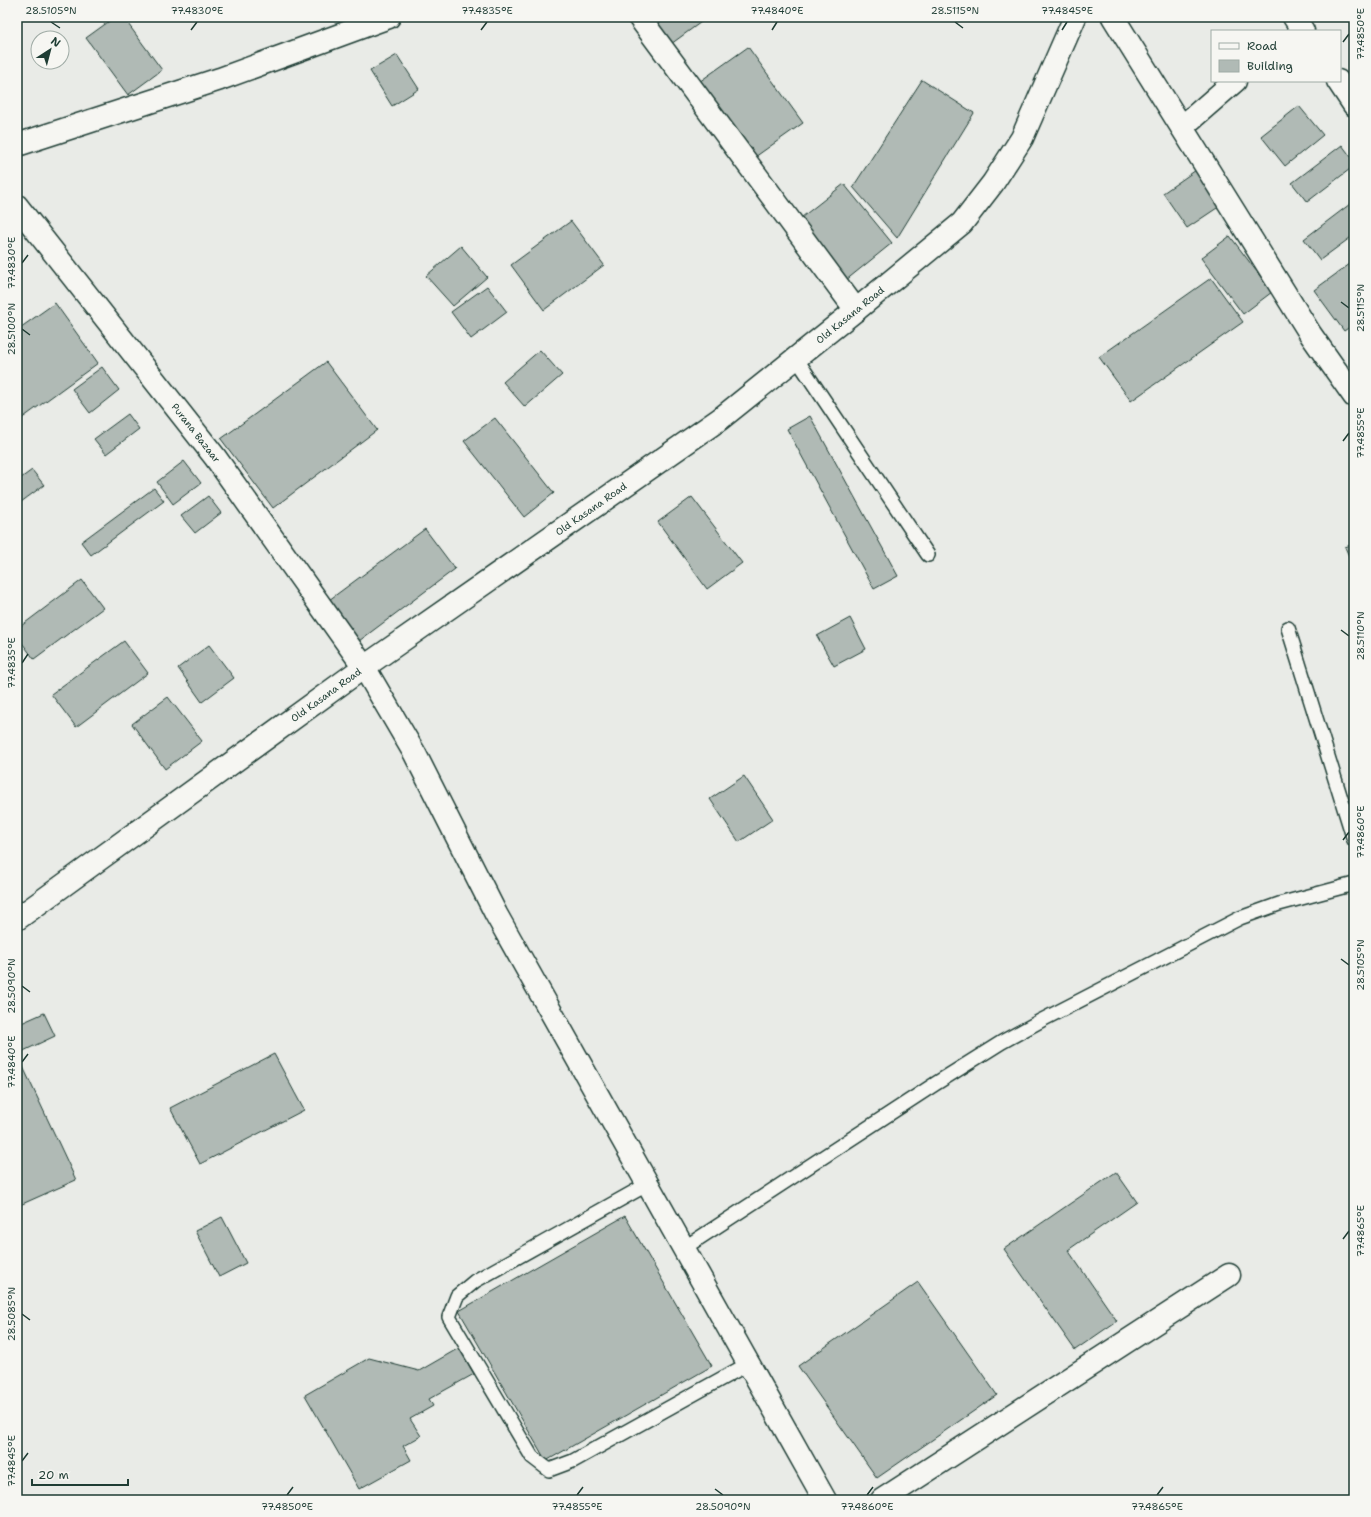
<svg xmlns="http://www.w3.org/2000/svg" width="1371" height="1517" font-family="'Shantell Sans',sans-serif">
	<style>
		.building { fill: #b0bab5; stroke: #1f3d34 }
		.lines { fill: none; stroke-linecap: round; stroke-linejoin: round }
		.service-casing { stroke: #1f3d34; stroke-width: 16 }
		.minor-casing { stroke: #1f3d34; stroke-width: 25 }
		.tertiary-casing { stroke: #1f3d34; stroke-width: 25 }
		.service { stroke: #f6f6f2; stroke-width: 13 }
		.minor { stroke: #f6f6f2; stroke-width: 22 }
		.tertiary { stroke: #f6f6f2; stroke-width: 22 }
		.ticks { fill: none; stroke: #1f3d34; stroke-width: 1.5 }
		.labels { text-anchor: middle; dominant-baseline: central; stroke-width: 3.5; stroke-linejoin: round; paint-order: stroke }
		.street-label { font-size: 10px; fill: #1f3d34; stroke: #f6f6f2 }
		.neatline { fill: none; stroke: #1f3d34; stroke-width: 1.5 }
		.ticks-label { font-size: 10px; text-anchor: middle; fill: #1f3d34 }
	</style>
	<rect width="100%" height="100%" fill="#e9ebe7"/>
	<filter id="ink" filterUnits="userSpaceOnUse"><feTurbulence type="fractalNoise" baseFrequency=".025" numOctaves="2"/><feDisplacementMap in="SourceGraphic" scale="8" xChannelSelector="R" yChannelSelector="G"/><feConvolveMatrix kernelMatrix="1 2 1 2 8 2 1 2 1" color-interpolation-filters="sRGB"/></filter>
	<g filter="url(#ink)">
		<g class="building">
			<path d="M 115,17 L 123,17 L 162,70 L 128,95 L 86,38 Z"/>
			<path d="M 651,17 L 708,17 L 671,44 Z"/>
			<path d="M 748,47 L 803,123 L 755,157 L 699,82 Z"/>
			<path d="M 397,55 L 419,89 L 392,106 L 370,71 Z"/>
			<path d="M 922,80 L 974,113 L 897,238 L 853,187 Z"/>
			<path d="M 1299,106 L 1323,135 L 1285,166 L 1261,136 Z"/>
			<path d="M 1342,145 L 1354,161 L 1354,166 L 1307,202 L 1292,183 Z"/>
			<path d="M 1199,168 L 1223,204 L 1187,228 L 1163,193 Z"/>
			<path d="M 844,184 L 892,243 L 845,281 L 797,221 Z"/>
			<path d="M 1354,201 L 1354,235 L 1320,260 L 1304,239 Z"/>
			<path d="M 571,221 L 604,265 L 544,310 L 511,265 Z"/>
			<path d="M 1230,236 L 1272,292 L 1243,314 L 1201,258 Z"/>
			<path d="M 461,246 L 487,277 L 453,306 L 426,276 Z"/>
			<path d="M 1354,261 L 1354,324 L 1344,331 L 1314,290 Z"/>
			<path d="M 1211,278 L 1243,322 L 1131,401 L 1099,357 Z"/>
			<path d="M 487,286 L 507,312 L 471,339 L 451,312 Z"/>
			<path d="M 55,303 L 98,363 L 17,422 L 17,330 Z"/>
			<path d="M 540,350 L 562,375 L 525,407 L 503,382 Z"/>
			<path d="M 326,362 L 377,430 L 273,508 L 221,439 Z"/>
			<path d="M 102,367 L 119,390 L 90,413 L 72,389 Z"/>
			<path d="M 128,414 L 139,429 L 106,454 L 94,439 Z"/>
			<path d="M 810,416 L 898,576 L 874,589 L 787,429 Z"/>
			<path d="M 495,418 L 554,493 L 524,517 L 464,441 Z"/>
			<path d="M 184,461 L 201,483 L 173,504 L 157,482 Z"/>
			<path d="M 32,470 L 44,485 L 17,505 L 17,481 Z"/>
			<path d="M 154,488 L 164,501 L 91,555 L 81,542 Z"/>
			<path d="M 208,496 L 221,513 L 195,533 L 181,516 Z"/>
			<path d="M 692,497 L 742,563 L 707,589 L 658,522 Z"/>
			<path d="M 425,529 L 455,569 L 359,641 L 329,600 Z"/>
			<path d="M 1354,544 L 1354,568 L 1345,547 Z"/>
			<path d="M 82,580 L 103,608 L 34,659 L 17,636 L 17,629 Z"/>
			<path d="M 850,618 L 866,649 L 834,666 L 817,636 Z"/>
			<path d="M 124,641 L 148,673 L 76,727 L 51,694 Z"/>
			<path d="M 209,645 L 234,678 L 202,702 L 178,668 Z"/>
			<path d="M 168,697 L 202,741 L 165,769 L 132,724 Z"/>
			<path d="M 744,776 L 773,819 L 739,842 L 710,799 Z"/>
			<path d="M 44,1013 L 55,1036 L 17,1054 L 76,1180 L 20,1205 L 17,1198 L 17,1025 Z"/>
			<path d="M 274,1054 L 304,1110 L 200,1164 L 170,1108 Z"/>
			<path d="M 1116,1172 L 1137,1202 L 1068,1250 L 1117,1321 L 1075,1350 L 1004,1249 Z"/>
			<path d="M 625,1216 L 712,1366 L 546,1461 L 459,1311 Z"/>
			<path d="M 222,1217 L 246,1263 L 219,1277 L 195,1231 Z"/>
			<path d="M 918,1282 L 997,1395 L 877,1478 L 798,1366 Z"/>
			<path d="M 459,1348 L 474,1374 L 429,1399 L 433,1406 L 410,1419 L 421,1436 L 403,1446 L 411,1460 L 359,1489 L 305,1395 L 369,1358 L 419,1371 Z"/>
		</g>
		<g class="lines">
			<defs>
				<g id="service">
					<path d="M 796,358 L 928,555"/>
					<path d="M 1288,628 L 1354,840"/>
					<path d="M 648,1184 L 475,1281 L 457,1296 L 449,1317 L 532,1457 L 549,1470 L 573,1461 L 748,1364"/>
					<path d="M 684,1248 L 935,1084 L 1002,1042 L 1042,1020 L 1240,918 L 1279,904 L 1354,884"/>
				</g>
				<g id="minor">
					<path d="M 639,17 L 856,310"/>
					<path d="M 1113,17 L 1311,335 L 1354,396"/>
					<path d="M 1294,17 L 1303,31"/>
					<path d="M 1338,81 L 1354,105"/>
					<path d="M 1182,127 L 1235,81"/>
					<path d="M 17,145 L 220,79 L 389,17"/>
					<path d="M 882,1500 L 1229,1275"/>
				</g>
				<g id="tertiary">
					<path d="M 17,206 L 215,457 L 364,667 L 415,754 L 496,914 L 825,1500"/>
					<path d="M 17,919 L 364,667 L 720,419 L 856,310 L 962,223 L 993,183 L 1022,138 L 1075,17"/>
				</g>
			</defs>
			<use href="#service" class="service-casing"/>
			<use href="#minor" class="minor-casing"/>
			<use href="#tertiary" class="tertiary-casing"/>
			<use href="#service" class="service"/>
			<use href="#minor" class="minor"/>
			<use href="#tertiary" class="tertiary"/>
		</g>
	</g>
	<path class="ticks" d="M 51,22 L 60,28M 955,22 L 963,28M 191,30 L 197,22M 481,30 L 487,22M 772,30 L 777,22M 1062,30 L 1067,22M 1343,42 L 1349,34M 22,263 L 28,255M 1341,302 L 1349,308M 22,329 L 30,335M 1343,441 L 1349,433M 1341,630 L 1349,636M 22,663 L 28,654M 1343,840 L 1349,832M 1341,959 L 1349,965M 22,986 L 30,992M 22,1062 L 28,1054M 1343,1239 L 1349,1231M 22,1314 L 30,1320M 22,1461 L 28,1453M 715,1489 L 723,1495M 287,1495 L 293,1487M 577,1495 L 583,1487M 867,1495 L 873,1487M 1157,1495 L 1163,1487"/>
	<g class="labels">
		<g class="street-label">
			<text transform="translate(850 315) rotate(-39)">Old Kasana Road</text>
			<text transform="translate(196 433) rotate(52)">Purana Bazaar</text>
			<text transform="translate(591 509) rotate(-35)">Old Kasana Road</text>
			<text transform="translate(326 695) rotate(-36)">Old Kasana Road</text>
		</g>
	</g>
	<rect width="1371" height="1517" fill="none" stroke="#f6f6f2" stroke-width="44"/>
	<rect x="1211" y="30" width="130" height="52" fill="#f6f6f2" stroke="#a0aca6"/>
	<rect x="1219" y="43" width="20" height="6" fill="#f6f6f2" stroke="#a0aca6"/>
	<text x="1247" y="50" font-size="12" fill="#1f3d34">Road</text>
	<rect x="1219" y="60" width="20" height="12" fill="#b0bab5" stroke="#a0aca6"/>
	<text x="1247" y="70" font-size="12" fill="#1f3d34">Building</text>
	<g transform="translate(50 50) rotate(36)"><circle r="19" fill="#f6f6f2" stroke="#a0aca6"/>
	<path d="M0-3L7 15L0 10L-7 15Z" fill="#1f3d34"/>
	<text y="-6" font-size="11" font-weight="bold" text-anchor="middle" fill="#1f3d34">N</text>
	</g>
	<path d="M32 1479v6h96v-6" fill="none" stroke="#1f3d34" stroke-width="2"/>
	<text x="38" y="1479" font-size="12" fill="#1f3d34" stroke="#f6f6f2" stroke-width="3" paint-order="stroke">20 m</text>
	<rect x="22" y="22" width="1327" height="1473" class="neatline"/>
	<g class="ticks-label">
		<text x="51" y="14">28.5105°N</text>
		<text x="197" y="14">77.4830°E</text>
		<text x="487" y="14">77.4835°E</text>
		<text x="777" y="14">77.4840°E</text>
		<text x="955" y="14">28.5115°N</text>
		<text x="1067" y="14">77.4845°E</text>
		<text transform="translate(1360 34) rotate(-90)" y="4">77.4850°E</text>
		<text transform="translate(11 263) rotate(-90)" y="4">77.4830°E</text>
		<text transform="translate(1360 308) rotate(-90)" y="4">28.5115°N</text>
		<text transform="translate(11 329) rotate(-90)" y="4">28.5100°N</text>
		<text transform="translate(1360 433) rotate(-90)" y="4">77.4855°E</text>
		<text transform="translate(1360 636) rotate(-90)" y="4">28.5110°N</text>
		<text transform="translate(11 663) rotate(-90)" y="4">77.4835°E</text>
		<text transform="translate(1360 832) rotate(-90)" y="4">77.4860°E</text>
		<text transform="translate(1360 965) rotate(-90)" y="4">28.5105°N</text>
		<text transform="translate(11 986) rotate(-90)" y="4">28.5090°N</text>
		<text transform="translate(11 1062) rotate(-90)" y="4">77.4840°E</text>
		<text transform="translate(1360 1231) rotate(-90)" y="4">77.4865°E</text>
		<text transform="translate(11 1314) rotate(-90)" y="4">28.5085°N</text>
		<text transform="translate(11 1461) rotate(-90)" y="4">77.4845°E</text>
		<text x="287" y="1510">77.4850°E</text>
		<text x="577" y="1510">77.4855°E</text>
		<text x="723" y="1510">28.5090°N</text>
		<text x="867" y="1510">77.4860°E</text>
		<text x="1157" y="1510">77.4865°E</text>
	</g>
</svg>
